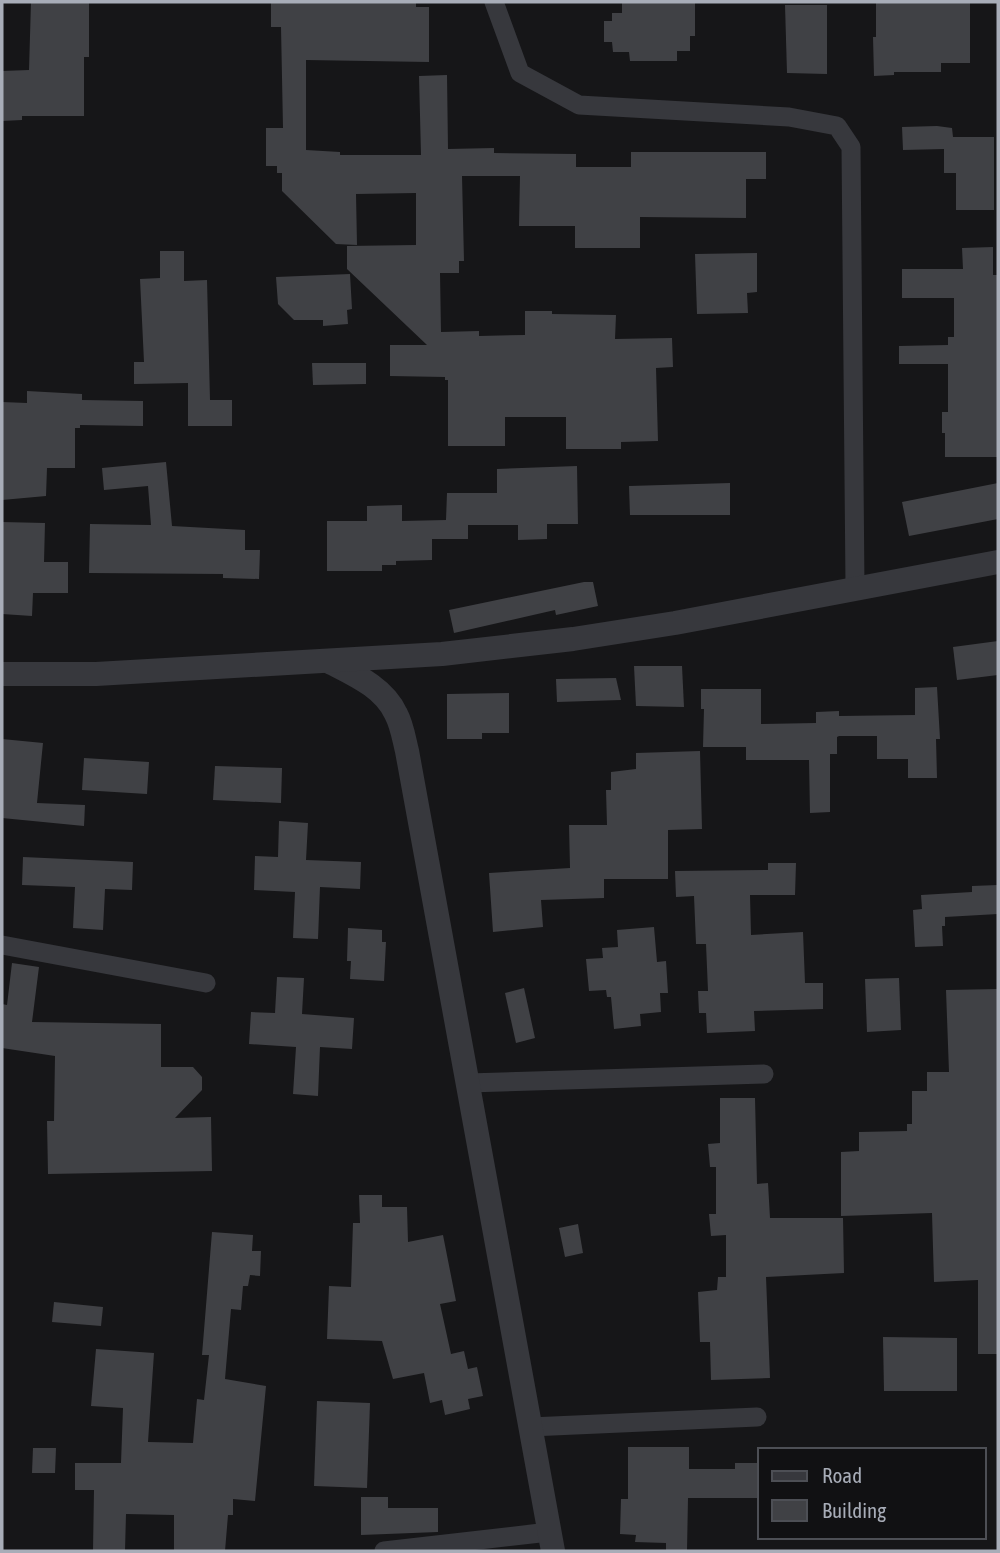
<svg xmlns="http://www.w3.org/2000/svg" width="1000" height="1553" font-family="'Asap Condensed',sans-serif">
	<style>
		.building { fill: #404145 }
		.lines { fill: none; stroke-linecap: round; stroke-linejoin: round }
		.minor { stroke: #37383d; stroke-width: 19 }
		.tertiary { stroke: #37383d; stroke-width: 24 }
	</style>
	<rect width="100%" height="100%" fill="#161618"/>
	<g class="building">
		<path d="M 31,2 L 89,2 L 89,57 L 84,57 L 84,116 L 22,116 L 22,120 L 2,121 L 2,71 L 29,70 Z"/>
		<path d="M 271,2 L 416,2 L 416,7 L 429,7 L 429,62 L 306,60 L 306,150 L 340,152 L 340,155 L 421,155 L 419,76 L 447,75 L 448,149 L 494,148 L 494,153 L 576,154 L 576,167 L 631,167 L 631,152 L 766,152 L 766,179 L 746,179 L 746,218 L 640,217 L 640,248 L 575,248 L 575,226 L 519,226 L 520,176 L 462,176 L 464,261 L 459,261 L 459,273 L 440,273 L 441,332 L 479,331 L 479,336 L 525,335 L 525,311 L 552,311 L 552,314 L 616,315 L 615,339 L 672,338 L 673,367 L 656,368 L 658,441 L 621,442 L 621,449 L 566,449 L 566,417 L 505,417 L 505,446 L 448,446 L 448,380 L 445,380 L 445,377 L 390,376 L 390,345 L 427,345 L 347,269 L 347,246 L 416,245 L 416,193 L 356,194 L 357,245 L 336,244 L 282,191 L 282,173 L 277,173 L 277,166 L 266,166 L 266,128 L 283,128 L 281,27 L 271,27 Z"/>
		<path d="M 622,2 L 695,2 L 695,36 L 690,36 L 690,51 L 677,51 L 677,61 L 630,61 L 629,52 L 613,52 L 612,42 L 604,42 L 604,21 L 612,21 L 612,13 L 622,13 Z"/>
		<path d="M 876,2 L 970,2 L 970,63 L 941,63 L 941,72 L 894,72 L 894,75 L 874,76 L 873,37 L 876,37 Z"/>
		<path d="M 785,5 L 827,5 L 827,74 L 787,73 Z"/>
		<path d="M 937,126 L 952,128 L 953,137 L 994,137 L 994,210 L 956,210 L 956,173 L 944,173 L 944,149 L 903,150 L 902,127 Z"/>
		<path d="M 993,247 L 993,275 L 998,275 L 998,457 L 945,457 L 945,433 L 942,433 L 942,412 L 948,412 L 948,364 L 899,364 L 899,346 L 948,345 L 948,337 L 954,337 L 954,298 L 902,298 L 902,269 L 963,269 L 962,248 Z"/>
		<path d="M 160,251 L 184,251 L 184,281 L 207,280 L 210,400 L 232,400 L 232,426 L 188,426 L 188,383 L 134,384 L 134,362 L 144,362 L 140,279 L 160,278 Z"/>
		<path d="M 757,253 L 757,292 L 747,293 L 748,313 L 697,314 L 695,254 Z"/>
		<path d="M 350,274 L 352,309 L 347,310 L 348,324 L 323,326 L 323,320 L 294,320 L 278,304 L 276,277 Z"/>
		<path d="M 312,363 L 366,363 L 366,384 L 313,385 Z"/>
		<path d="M 27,391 L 82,394 L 82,400 L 143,401 L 143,426 L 80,425 L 80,428 L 75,428 L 75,468 L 47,468 L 46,496 L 2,500 L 2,402 L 27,403 Z"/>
		<path d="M 166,462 L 172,526 L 245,530 L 245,550 L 260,550 L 259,579 L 223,578 L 223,574 L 89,573 L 90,524 L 151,525 L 148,486 L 104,490 L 102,468 Z"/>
		<path d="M 577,466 L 578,524 L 547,524 L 547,539 L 518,540 L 518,525 L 468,525 L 468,539 L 432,539 L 432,560 L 396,561 L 396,565 L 382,565 L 382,571 L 327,571 L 327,521 L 367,521 L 367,506 L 402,505 L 402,521 L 446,520 L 447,493 L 497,493 L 497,469 Z"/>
		<path d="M 730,483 L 730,515 L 630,515 L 629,486 Z"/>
		<path d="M 998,483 L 998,519 L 909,536 L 902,502 Z"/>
		<path d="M 2,522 L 45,523 L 44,562 L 68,562 L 68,593 L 33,593 L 32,616 L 2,614 Z"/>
		<path d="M 584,582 L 593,582 L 598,606 L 556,615 L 555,610 L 454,633 L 449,610 Z"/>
		<path d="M 998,641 L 998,675 L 957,680 L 953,647 Z"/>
		<path d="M 634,666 L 682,666 L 684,707 L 636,706 Z"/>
		<path d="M 616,678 L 621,700 L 557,702 L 556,679 Z"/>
		<path d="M 937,687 L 940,739 L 936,739 L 937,778 L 908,778 L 908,759 L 877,759 L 877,736 L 839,736 L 837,737 L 837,754 L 830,754 L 830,812 L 810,813 L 809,760 L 746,760 L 746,747 L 703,747 L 704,709 L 701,709 L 701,689 L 761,689 L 761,724 L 816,723 L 816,712 L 839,711 L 839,716 L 915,715 L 915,688 Z"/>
		<path d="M 509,693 L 509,733 L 482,733 L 482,739 L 447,739 L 447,694 Z"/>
		<path d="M 2,739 L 43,743 L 37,803 L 85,805 L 84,826 L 2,818 Z"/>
		<path d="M 700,751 L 702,829 L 668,830 L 668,879 L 604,879 L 604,898 L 541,900 L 543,927 L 493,932 L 489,873 L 570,868 L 569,825 L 607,825 L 606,790 L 611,790 L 611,772 L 636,769 L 636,753 Z"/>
		<path d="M 84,758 L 149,762 L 147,794 L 82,790 Z"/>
		<path d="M 215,766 L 282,768 L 281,803 L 213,800 Z"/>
		<path d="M 279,821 L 308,823 L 306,860 L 361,862 L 360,889 L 320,887 L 318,939 L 293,938 L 295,892 L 254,890 L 255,856 L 278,857 Z"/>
		<path d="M 23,857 L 133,862 L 132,890 L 105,889 L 103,930 L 73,928 L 75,887 L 22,885 Z"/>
		<path d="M 768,863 L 796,863 L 795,895 L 750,895 L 751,935 L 803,932 L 805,983 L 823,983 L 823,1009 L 754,1011 L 755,1031 L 707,1033 L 706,1013 L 699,1013 L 698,991 L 708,991 L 706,944 L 696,944 L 694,896 L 676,897 L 675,871 L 768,870 Z"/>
		<path d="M 998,885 L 998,914 L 945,917 L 945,926 L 942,926 L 943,946 L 915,947 L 913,910 L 922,909 L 921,895 L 972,892 L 972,886 Z"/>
		<path d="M 654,927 L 657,962 L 666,961 L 668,993 L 660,993 L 661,1012 L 640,1014 L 641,1026 L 614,1029 L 611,997 L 607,997 L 606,990 L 589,991 L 586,959 L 603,958 L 602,948 L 618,947 L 617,930 Z"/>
		<path d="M 348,928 L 382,930 L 382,942 L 386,942 L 384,981 L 350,979 L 351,961 L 347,961 Z"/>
		<path d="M 12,963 L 39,967 L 32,1022 L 161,1024 L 161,1067 L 193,1067 L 202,1077 L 202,1090 L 175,1118 L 211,1117 L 212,1171 L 48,1174 L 47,1121 L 54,1121 L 55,1056 L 2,1048 L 2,1004 L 7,1005 Z"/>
		<path d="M 277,977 L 304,978 L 302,1014 L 354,1018 L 352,1049 L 320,1047 L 318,1096 L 293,1094 L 296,1047 L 249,1044 L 251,1012 L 275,1013 Z"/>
		<path d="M 899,978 L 901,1030 L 867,1032 L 865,979 Z"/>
		<path d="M 524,988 L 535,1038 L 516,1043 L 505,993 Z"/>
		<path d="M 998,989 L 998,1354 L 978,1354 L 978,1280 L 934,1282 L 932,1213 L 841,1216 L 841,1152 L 859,1151 L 859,1132 L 907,1131 L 907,1124 L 912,1124 L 912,1091 L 927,1091 L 927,1072 L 949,1072 L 946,990 Z"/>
		<path d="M 720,1098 L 755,1098 L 757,1184 L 768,1183 L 770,1218 L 843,1218 L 844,1273 L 766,1277 L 770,1378 L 711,1380 L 710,1342 L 700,1342 L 698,1292 L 717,1290 L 718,1277 L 726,1277 L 726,1235 L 711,1236 L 709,1214 L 716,1214 L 716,1167 L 710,1167 L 708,1144 L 720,1143 Z"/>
		<path d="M 359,1195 L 382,1195 L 382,1207 L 407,1207 L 408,1242 L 443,1235 L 456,1301 L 440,1304 L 451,1354 L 464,1351 L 468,1369 L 477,1367 L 483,1396 L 468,1399 L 470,1409 L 445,1415 L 442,1400 L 430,1403 L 424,1373 L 393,1379 L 382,1341 L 327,1339 L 329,1286 L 351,1287 L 353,1223 L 360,1223 Z"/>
		<path d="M 578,1224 L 583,1253 L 565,1257 L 559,1228 Z"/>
		<path d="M 212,1232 L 253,1235 L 252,1251 L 261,1251 L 260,1276 L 250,1275 L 248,1286 L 243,1286 L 241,1310 L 231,1309 L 225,1379 L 266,1386 L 255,1501 L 233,1499 L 233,1515 L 228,1515 L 225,1551 L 174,1551 L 174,1515 L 126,1514 L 125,1551 L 93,1551 L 94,1490 L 75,1490 L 75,1463 L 121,1463 L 123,1408 L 91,1406 L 96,1349 L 154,1353 L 148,1442 L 193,1443 L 197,1399 L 204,1400 L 209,1355 L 202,1355 Z"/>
		<path d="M 54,1302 L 103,1307 L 101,1326 L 52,1322 Z"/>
		<path d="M 883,1337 L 957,1338 L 957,1391 L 884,1391 Z"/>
		<path d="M 317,1401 L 370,1403 L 367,1488 L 314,1486 Z"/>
		<path d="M 628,1447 L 689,1447 L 689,1469 L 735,1469 L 735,1463 L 760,1463 L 760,1498 L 688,1498 L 687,1551 L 666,1551 L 666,1543 L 635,1542 L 636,1535 L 620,1534 L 621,1499 L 628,1499 Z"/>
		<path d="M 33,1448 L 56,1448 L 55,1473 L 32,1473 Z"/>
		<path d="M 361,1497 L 388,1497 L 388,1508 L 438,1508 L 438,1532 L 361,1535 Z"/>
	</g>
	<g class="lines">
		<g class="minor">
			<path d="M 494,2 L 520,73 L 579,105 L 789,117 L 837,126 L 851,147 L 855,587"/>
			<path d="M 2,945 L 206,983"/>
			<path d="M 468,1083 L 764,1074"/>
			<path d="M 530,1427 L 757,1417"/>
			<path d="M 384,1551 L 549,1532"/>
		</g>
		<g class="tertiary">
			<path d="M 328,661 C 353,674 384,687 396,714 C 402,725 404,739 407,751 L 553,1551"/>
			<path d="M 2,674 L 96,674 L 442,654 L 573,639 L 675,623 L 998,562"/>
		</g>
	</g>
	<rect width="1000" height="1553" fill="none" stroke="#a8adb8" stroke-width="7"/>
	<rect x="758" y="1448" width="228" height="91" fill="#111113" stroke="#4d4f55" stroke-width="2"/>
	<rect x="772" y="1471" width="35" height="10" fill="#37383d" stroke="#4d4f55" stroke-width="2"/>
	<text x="822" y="1483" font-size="21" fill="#a8adb8">Road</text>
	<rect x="772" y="1500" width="35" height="21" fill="#404145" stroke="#4d4f55" stroke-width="2"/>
	<text x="822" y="1518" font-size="21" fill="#a8adb8">Building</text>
</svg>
